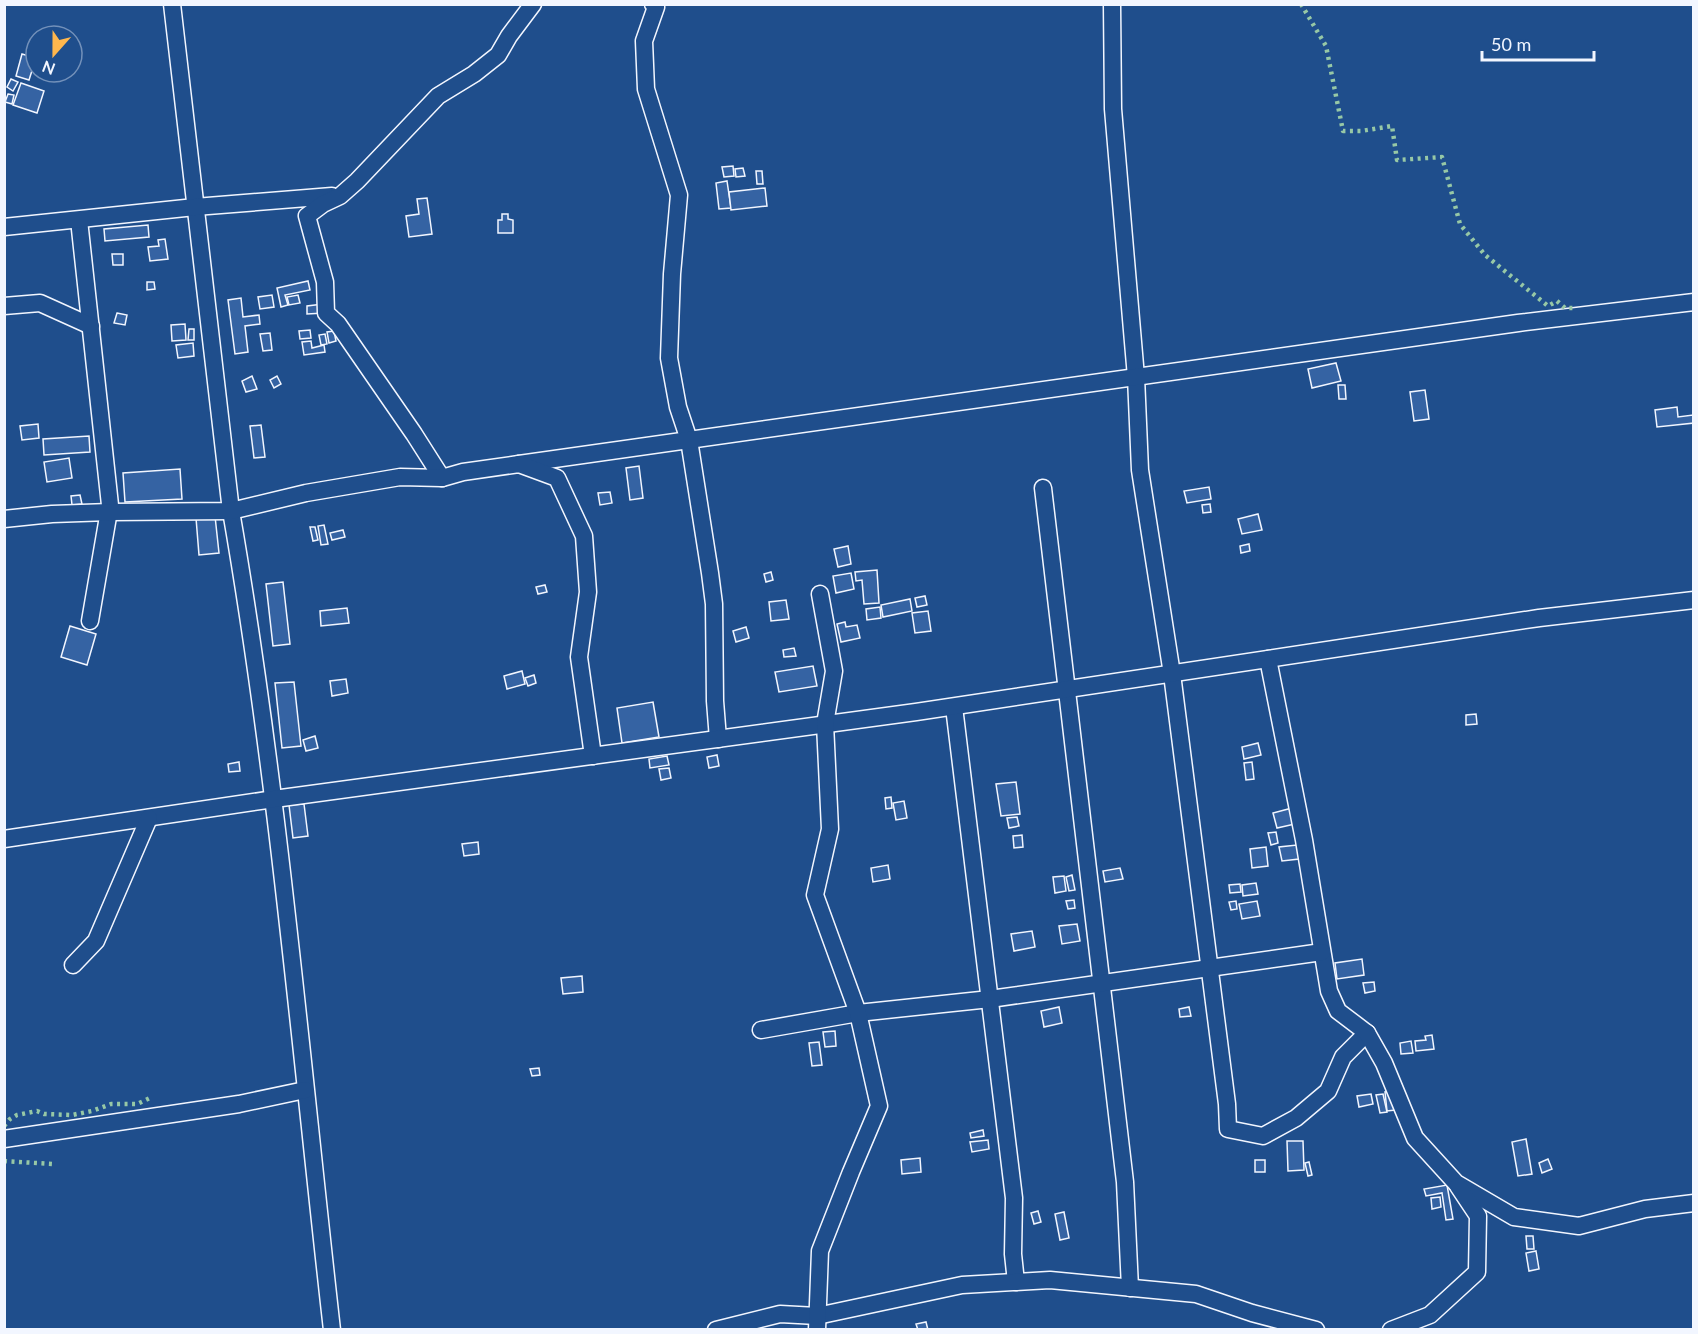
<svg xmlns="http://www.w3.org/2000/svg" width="1698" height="1334" font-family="Lato,sans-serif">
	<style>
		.building { fill: #3563a3; stroke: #f2f6ff; stroke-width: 1.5 }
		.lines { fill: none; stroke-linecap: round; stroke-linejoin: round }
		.minor-casing { stroke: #f2f6ff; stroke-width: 19 }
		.minor { stroke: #1f4e8c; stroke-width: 16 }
		.hedge { stroke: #97c8a6; stroke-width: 4.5; stroke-dasharray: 3 4.5; stroke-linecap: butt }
	</style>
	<rect width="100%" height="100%" fill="#1f4e8c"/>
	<g class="building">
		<path d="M 22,54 L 36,58 L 29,80 L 16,76 Z"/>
		<path d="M 11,79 L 18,82 L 13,91 L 7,87 Z"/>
		<path d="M 21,83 L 44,91 L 37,113 L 13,105 Z"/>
		<path d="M 8,94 L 14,95 L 12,104 L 5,102 Z"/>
		<path d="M 733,166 L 734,176 L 724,177 L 722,167 Z"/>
		<path d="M 743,168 L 745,176 L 736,177 L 735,169 Z"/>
		<path d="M 756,171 L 762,171 L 763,184 L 757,184 Z"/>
		<path d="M 727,181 L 731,208 L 719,209 L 716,183 Z"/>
		<path d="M 765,188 L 767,206 L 731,210 L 729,192 Z"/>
		<path d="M 427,198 L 432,234 L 409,237 L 406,216 L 419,214 L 417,199 Z"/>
		<path d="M 502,214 L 508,214 L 508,219 L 513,220 L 513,233 L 498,233 L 498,220 L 502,220 Z"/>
		<path d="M 148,225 L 149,237 L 105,241 L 104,229 Z"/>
		<path d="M 165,239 L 168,259 L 150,261 L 148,247 L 159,246 L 158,240 Z"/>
		<path d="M 112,254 L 123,254 L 123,265 L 113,265 Z"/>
		<path d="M 308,281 L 310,290 L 285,295 L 288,305 L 281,307 L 277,288 Z"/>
		<path d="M 147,282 L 154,282 L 155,289 L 147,290 Z"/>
		<path d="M 272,295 L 274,307 L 260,309 L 258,297 Z"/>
		<path d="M 298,295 L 300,303 L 289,305 L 287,297 Z"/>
		<path d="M 241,298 L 243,317 L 259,315 L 260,324 L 245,326 L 248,352 L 235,354 L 228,300 Z"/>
		<path d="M 323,304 L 324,313 L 307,314 L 307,306 Z"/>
		<path d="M 117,313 L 127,315 L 125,325 L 114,323 Z"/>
		<path d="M 185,324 L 186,340 L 172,341 L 171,325 Z"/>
		<path d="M 189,329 L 194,329 L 194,340 L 188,340 Z"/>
		<path d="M 310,330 L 311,338 L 300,339 L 299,331 Z"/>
		<path d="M 334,331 L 336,341 L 329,343 L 327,332 Z"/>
		<path d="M 270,333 L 272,350 L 263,351 L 260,334 Z"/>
		<path d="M 325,334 L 327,344 L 321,345 L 319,335 Z"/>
		<path d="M 311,341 L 312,348 L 324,345 L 325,352 L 304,355 L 302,342 Z"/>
		<path d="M 193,343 L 194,356 L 178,358 L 176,345 Z"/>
		<path d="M 1336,363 L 1341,381 L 1312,388 L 1308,369 Z"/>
		<path d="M 252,376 L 257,389 L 246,392 L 242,381 Z"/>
		<path d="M 277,376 L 281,384 L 274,388 L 270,380 Z"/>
		<path d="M 1338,385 L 1345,385 L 1346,399 L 1339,399 Z"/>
		<path d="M 1425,390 L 1429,419 L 1414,421 L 1410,392 Z"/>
		<path d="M 1677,407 L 1678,417 L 1693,415 L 1694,423 L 1657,427 L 1655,410 Z"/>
		<path d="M 38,424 L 39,438 L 22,440 L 20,426 Z"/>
		<path d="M 261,425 L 265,457 L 254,458 L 250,426 Z"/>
		<path d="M 89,436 L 90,452 L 44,455 L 43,439 Z"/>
		<path d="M 69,458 L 72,478 L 47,482 L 44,462 Z"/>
		<path d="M 639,466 L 643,498 L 630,500 L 626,468 Z"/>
		<path d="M 180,469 L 182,499 L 125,502 L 123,473 Z"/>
		<path d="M 1209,487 L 1211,499 L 1187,503 L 1184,491 Z"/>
		<path d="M 610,492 L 612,503 L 600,505 L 598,493 Z"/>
		<path d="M 80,495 L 82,504 L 72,505 L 71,496 Z"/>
		<path d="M 1210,504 L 1211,512 L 1203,513 L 1202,505 Z"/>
		<path d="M 1258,514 L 1262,530 L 1242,534 L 1238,519 Z"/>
		<path d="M 215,516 L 219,553 L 199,555 L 196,518 Z"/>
		<path d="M 324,525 L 328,544 L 321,545 L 318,526 Z"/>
		<path d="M 310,527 L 315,527 L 318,540 L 313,541 Z"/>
		<path d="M 343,530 L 345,537 L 332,540 L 330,533 Z"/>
		<path d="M 1249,544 L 1250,551 L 1241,553 L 1240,546 Z"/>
		<path d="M 848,546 L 851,564 L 838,567 L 834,549 Z"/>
		<path d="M 877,570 L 879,603 L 864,604 L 862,580 L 856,581 L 855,572 Z"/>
		<path d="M 771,572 L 773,580 L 766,582 L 764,574 Z"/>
		<path d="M 851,573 L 854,589 L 836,593 L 833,576 Z"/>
		<path d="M 283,582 L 290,644 L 273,646 L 266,584 Z"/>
		<path d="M 545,585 L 547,592 L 538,594 L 536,587 Z"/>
		<path d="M 925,596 L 927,605 L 917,607 L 915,598 Z"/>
		<path d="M 910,599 L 912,611 L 883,617 L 881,605 Z"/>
		<path d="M 786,600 L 789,619 L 771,621 L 769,602 Z"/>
		<path d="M 880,607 L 881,618 L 867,620 L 866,609 Z"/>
		<path d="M 347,608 L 349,623 L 321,626 L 320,611 Z"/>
		<path d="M 928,611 L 931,631 L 915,633 L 912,613 Z"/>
		<path d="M 845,622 L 846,627 L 857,625 L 860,638 L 841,642 L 837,624 Z"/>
		<path d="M 70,626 L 96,634 L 87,665 L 61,657 Z"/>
		<path d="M 746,627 L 749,638 L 736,642 L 733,631 Z"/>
		<path d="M 794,648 L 796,656 L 784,657 L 783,650 Z"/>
		<path d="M 813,666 L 817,686 L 779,692 L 775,672 Z"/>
		<path d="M 522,671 L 525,684 L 507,689 L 504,676 Z"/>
		<path d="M 534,675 L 536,683 L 528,686 L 525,678 Z"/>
		<path d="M 346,679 L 348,693 L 332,696 L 330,681 Z"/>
		<path d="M 294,682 L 301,746 L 282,748 L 275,683 Z"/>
		<path d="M 653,702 L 659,737 L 622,743 L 617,708 Z"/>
		<path d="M 1476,714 L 1477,724 L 1466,725 L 1466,715 Z"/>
		<path d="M 315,736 L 318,748 L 306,751 L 303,740 Z"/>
		<path d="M 1258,743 L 1261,755 L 1244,759 L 1242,747 Z"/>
		<path d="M 717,755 L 719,766 L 709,768 L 707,757 Z"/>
		<path d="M 667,756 L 669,765 L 650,768 L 649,759 Z"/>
		<path d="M 239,762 L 240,771 L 229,772 L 228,764 Z"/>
		<path d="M 1252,762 L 1254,779 L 1246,780 L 1244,763 Z"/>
		<path d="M 669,768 L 671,778 L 661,780 L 659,769 Z"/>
		<path d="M 1016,782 L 1020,814 L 1001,816 L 996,784 Z"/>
		<path d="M 891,797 L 892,808 L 886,809 L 885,798 Z"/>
		<path d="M 904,801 L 907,818 L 896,820 L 893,803 Z"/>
		<path d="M 304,804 L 308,836 L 293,838 L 289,805 Z"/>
		<path d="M 1292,808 L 1295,824 L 1277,828 L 1273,813 Z"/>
		<path d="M 1017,817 L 1019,826 L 1009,828 L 1007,818 Z"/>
		<path d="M 1276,832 L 1278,843 L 1271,845 L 1268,833 Z"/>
		<path d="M 1022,835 L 1023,847 L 1014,848 L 1013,836 Z"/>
		<path d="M 478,842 L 479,854 L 464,856 L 462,844 Z"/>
		<path d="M 1297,845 L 1299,859 L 1282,861 L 1279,847 Z"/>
		<path d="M 1266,847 L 1268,866 L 1252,868 L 1250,849 Z"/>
		<path d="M 888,865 L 890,879 L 873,882 L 871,868 Z"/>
		<path d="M 1120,868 L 1123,879 L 1105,882 L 1103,871 Z"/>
		<path d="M 1072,875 L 1075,890 L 1069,891 L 1066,877 Z"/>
		<path d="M 1064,876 L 1066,891 L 1055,893 L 1053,877 Z"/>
		<path d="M 1256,883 L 1258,894 L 1243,896 L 1242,885 Z"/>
		<path d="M 1240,884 L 1241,892 L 1230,893 L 1229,885 Z"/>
		<path d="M 1074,900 L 1075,908 L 1068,909 L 1066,901 Z"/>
		<path d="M 1236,901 L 1237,909 L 1231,910 L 1229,902 Z"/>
		<path d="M 1257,901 L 1260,916 L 1242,919 L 1239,904 Z"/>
		<path d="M 1077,924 L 1080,941 L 1062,944 L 1059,926 Z"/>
		<path d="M 1032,931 L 1035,947 L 1014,951 L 1011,934 Z"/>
		<path d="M 1362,959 L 1364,975 L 1337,979 L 1335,963 Z"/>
		<path d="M 582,976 L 583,992 L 563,994 L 561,978 Z"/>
		<path d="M 1374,982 L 1375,991 L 1365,993 L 1363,983 Z"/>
		<path d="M 1059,1007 L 1062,1023 L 1044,1027 L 1041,1011 Z"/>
		<path d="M 1189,1007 L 1191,1016 L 1180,1017 L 1179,1009 Z"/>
		<path d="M 835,1031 L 836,1046 L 825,1047 L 823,1032 Z"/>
		<path d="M 1432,1035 L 1434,1049 L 1416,1051 L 1415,1041 L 1426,1040 L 1425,1036 Z"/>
		<path d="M 1411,1041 L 1413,1053 L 1401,1054 L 1400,1043 Z"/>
		<path d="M 819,1042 L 822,1065 L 812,1066 L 809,1043 Z"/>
		<path d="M 539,1068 L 540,1075 L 532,1076 L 530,1069 Z"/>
		<path d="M 1393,1091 L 1395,1110 L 1387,1111 L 1385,1092 Z"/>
		<path d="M 1371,1094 L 1373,1104 L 1359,1107 L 1357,1096 Z"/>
		<path d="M 1383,1094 L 1387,1112 L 1380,1113 L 1376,1095 Z"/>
		<path d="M 983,1130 L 984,1136 L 971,1138 L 970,1133 Z"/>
		<path d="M 1526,1139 L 1532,1174 L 1518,1176 L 1512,1142 Z"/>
		<path d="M 988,1140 L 989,1149 L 972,1152 L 970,1142 Z"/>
		<path d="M 1287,1141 L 1303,1141 L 1304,1170 L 1288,1171 Z"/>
		<path d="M 920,1158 L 921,1172 L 902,1174 L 901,1160 Z"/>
		<path d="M 1548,1159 L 1552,1169 L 1542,1173 L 1539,1163 Z"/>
		<rect x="1255" y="1160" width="10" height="12"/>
		<path d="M 1309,1162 L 1312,1175 L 1308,1176 L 1305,1163 Z"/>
		<path d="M 1447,1185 L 1453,1219 L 1446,1220 L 1442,1193 L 1426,1196 L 1424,1189 Z"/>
		<path d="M 1440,1197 L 1441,1207 L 1432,1209 L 1431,1198 Z"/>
		<path d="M 1038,1211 L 1041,1222 L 1034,1224 L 1031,1213 Z"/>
		<path d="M 1064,1212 L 1069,1238 L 1060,1240 L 1055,1214 Z"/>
		<path d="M 1526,1236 L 1533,1236 L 1534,1249 L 1527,1249 Z"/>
		<path d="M 1536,1251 L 1539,1269 L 1529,1271 L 1526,1253 Z"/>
		<path d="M 926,1322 L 928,1330 L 918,1330 L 916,1324 Z"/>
	</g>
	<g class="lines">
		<defs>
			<g id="minor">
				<path d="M 172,4 L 231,511 C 278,782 301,1057 332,1330"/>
				<path d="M 653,4 L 656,7 L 644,41 L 646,89 L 679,195 L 672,274 L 669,358 L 678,407 L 689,440 L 710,573 L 714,604 L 715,701 L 718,739"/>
				<path d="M 1112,4 L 1113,109 L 1136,377 L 1140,470 L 1172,674 L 1227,1104 L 1228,1129 L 1263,1136 L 1296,1118 L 1328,1091 L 1343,1057 L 1367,1033"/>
				<path d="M 79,220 L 110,505 L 90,621"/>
				<path d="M 4,227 L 195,207 L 332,196"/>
				<path d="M 4,306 L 40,303 L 91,326"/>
				<path d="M 519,464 L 1518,323 L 1694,302"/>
				<path d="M 442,478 L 414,434 L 338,324 L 326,313 L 325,282 L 307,216 L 323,204 L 340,196 L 357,181 L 438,96 L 474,74 L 498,55 L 509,36 L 533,4"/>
				<path d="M 1043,488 L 1125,1182 L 1130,1288"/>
				<path d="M 4,519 L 52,514 L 110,512 L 231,511 L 306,493 L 400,477 L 442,478 L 463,472 L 519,464 L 557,478 L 584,536 L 588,592 L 579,657 L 593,756"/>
				<path d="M 1268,659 L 1304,840 L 1329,991 L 1338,1011 L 1367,1033 L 1384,1063 L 1415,1138 L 1456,1183 L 1514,1217 L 1579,1226 L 1645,1209 L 1694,1203"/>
				<path d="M 954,707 L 1014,1198 L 1013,1254 L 1016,1282"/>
				<path d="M 4,839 L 274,799 L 916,712 L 1539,618 L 1694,600"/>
				<path d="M 73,965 L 96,941 L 149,818"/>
				<path d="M 761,1030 L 858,1013 L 990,999 L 1322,952"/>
				<path d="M 4,1139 L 239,1104 L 305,1090"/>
				<path d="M 716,1330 L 780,1314 L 817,1316 L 962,1285 L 1050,1280 L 1196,1294 L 1252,1313 L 1316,1330"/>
				<path d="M 817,1330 L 820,1251 L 851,1172 L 879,1106 L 858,1013 L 815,895 L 830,829 L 825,724 L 834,671 L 820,594"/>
				<path d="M 1391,1330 L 1430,1315 L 1477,1272 L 1478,1216 L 1458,1186"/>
			</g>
		</defs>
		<use href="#minor" class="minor-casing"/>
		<use href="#minor" class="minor"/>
		<g class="hedge">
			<path d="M 1301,4 L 1326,46 L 1343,131 L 1361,131 L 1392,126 L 1397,160 L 1442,157 L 1460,224 L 1485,255 L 1548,306 L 1557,301 L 1565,308 L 1574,308"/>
			<path d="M 4,1126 L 10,1119 L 17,1115 L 37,1111 L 44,1114 L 72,1115 L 92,1111 L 111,1104 L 137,1104 L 150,1098"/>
			<path d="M 4,1161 L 52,1164"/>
		</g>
	</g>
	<rect width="1698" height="1334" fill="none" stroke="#f2f6ff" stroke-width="12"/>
	<g transform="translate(54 54) rotate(201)"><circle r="28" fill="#1f4e8c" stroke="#7391ba" stroke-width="1.5"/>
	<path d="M0-4.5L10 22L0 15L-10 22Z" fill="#ffb74d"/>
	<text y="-9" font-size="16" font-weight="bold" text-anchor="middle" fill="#f2f6ff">N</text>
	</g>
	<path d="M1482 51v9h112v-9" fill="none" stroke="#f2f6ff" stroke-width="3"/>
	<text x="1491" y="51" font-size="18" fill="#f2f6ff" stroke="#1f4e8c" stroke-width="4.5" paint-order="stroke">50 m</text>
</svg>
